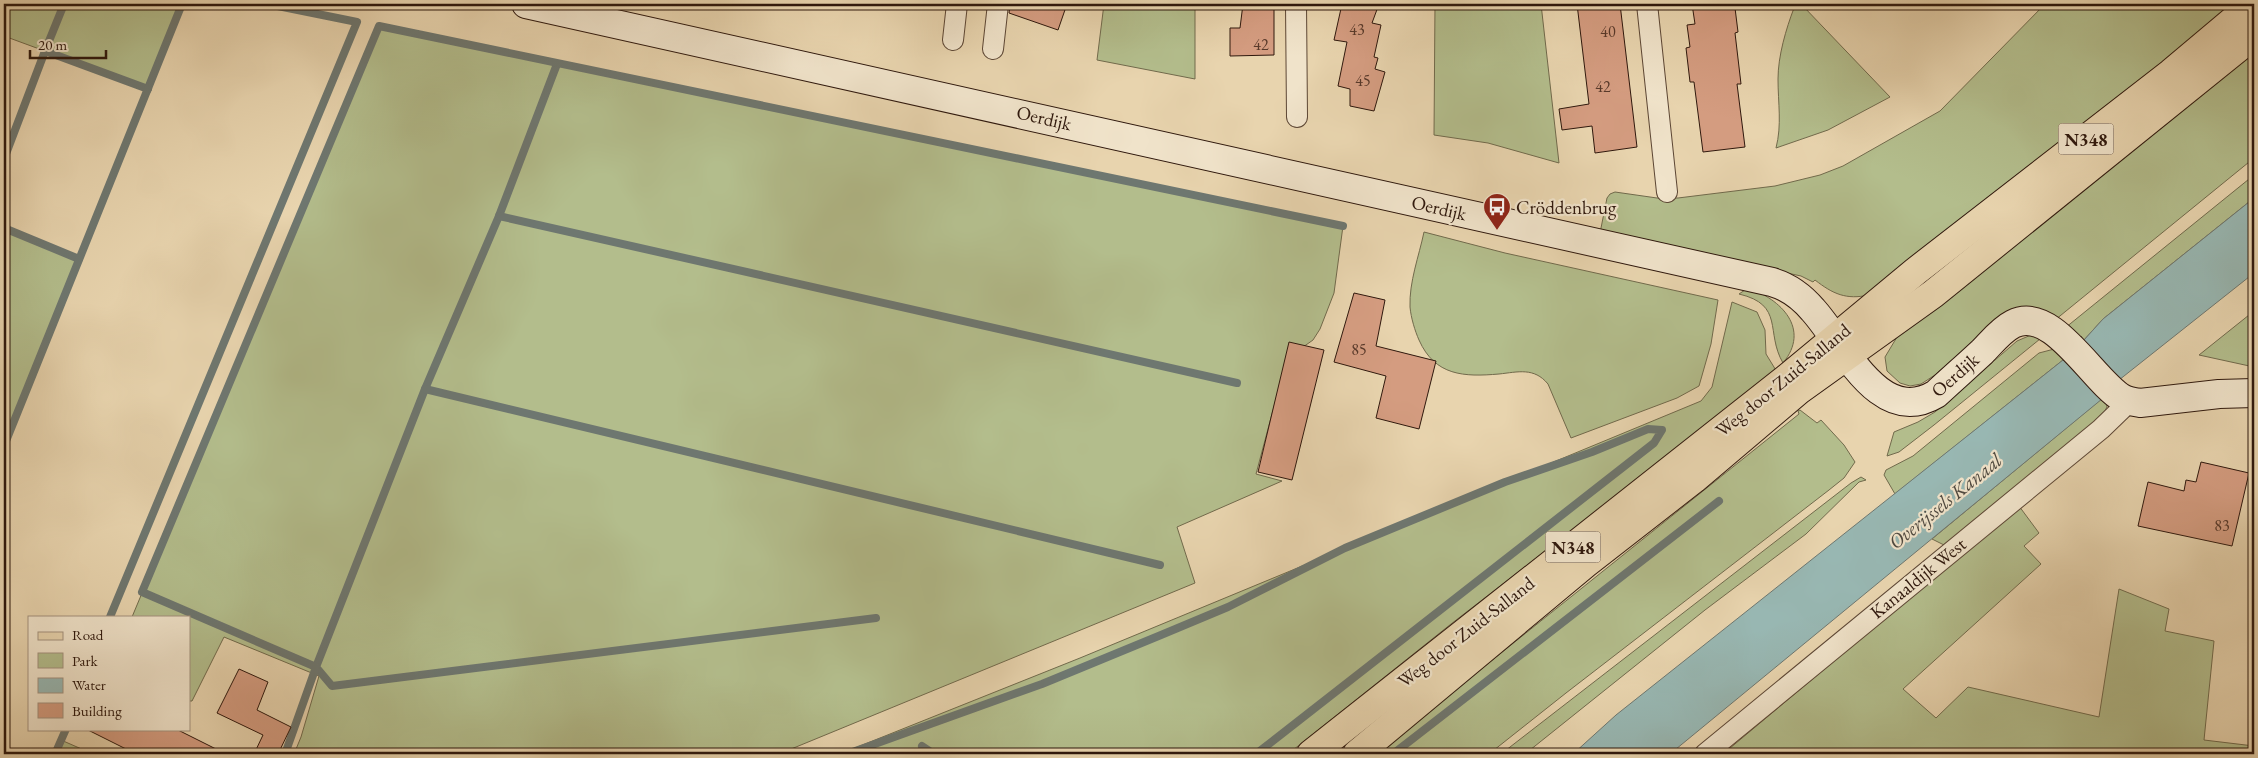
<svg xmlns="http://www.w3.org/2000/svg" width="2258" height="758" font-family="'EB Garamond',serif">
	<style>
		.green { fill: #b3bd8c; stroke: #716a4c }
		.water { fill: #98b7b2; stroke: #6e7770 }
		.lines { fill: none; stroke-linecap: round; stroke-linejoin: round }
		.stream { stroke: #6e7770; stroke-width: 8 }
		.building { fill: #d49c80; stroke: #2f180d }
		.street-casing { stroke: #5d4735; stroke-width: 22 }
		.secondary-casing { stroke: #2f180d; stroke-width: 30 }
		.primary-casing { stroke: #2f180d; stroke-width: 30 }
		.street { stroke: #f0e3ca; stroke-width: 20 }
		.secondary { stroke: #f0e3ca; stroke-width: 28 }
		.primary { stroke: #e8d4ae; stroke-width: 28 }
		.labels { text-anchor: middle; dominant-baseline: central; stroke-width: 4.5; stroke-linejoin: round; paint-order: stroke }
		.number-label { font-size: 16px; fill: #58392a }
		.shield { fill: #f0e3ca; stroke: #695546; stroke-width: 1 }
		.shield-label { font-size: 18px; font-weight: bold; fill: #2f180d }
		.street-label { font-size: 19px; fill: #2f180d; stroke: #f0e3ca }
		.poi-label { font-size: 19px; fill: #2f180d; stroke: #f0e3ca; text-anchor: start }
		.water-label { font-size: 20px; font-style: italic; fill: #4e483f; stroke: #f0e3ca }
	</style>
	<rect width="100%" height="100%" fill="#e8d4ae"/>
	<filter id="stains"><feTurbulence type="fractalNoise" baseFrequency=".004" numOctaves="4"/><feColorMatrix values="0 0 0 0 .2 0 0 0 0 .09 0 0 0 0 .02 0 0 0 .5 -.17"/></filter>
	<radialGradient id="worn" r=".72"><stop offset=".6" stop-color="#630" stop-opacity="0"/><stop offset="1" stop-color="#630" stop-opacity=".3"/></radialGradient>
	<g class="green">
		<path d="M 4,4 L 182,4 L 148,89 L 4,36 Z"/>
		<path d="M 1104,4 L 1195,4 L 1195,79 L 1097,60 Z"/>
		<path d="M 1435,4 L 1541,4 L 1559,163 L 1488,143 L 1434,135 Z"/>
		<path d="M 2045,4 L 2237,4 L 1869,295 C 1846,300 1833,294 1815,280 L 1813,282 L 1801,276 L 1600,233 L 1607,198 L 1610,194 L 1615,192 L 1657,198 L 1678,198 L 1775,186 L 1820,175 L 1843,166 L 1940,111 Z"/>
		<path d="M 1802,5 L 1890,97 L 1828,130 L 1776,148 C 1782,125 1778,103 1778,79 C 1778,56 1786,29 1794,8 Z"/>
		<path d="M 379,26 L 671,85 L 1343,226 L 1334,293 L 1320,329 L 1313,340 L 1296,352 L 1284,369 L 1256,474 L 1282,481 L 1177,527 L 1195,583 L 779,754 L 294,754 L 301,737 L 319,676 L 224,637 L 192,701 L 189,701 L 189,617 L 132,617 Z"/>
		<path d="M 2254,48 L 2254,158 L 2055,320 L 1986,330 L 1935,375 L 1921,384 L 1910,386 L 1900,383 L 1887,371 L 1885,357 L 1897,337 L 1947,293 Z"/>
		<path d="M 2254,175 L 2254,198 L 2103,319 L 2084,340 L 2081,336 L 2084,348 L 2065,328 Z"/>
		<path d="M 4,228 L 79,259 L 4,446 Z"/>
		<path d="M 1424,232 L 1505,253 L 1718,300 L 1711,344 L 1699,386 L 1677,398 L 1571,438 L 1548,384 C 1534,367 1518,372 1499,374 C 1464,377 1435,376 1419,340 C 1415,331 1411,318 1410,307 C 1409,282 1419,256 1424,232 Z"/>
		<path d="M 1748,288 C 1781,299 1811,329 1783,363 C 1765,332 1785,305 1739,294 Z"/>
		<path d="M 1732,302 L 1757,312 L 1765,330 L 1766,354 L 1777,372 L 1451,624 L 1288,754 L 840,754 L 1080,658 L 1701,401 L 1712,387 Z"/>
		<path d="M 2254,311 L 2254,367 L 2199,355 Z"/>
		<path d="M 2031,335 L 2040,339 L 1934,425 L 1899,452 L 1887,456 L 1894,432 L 1918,422 L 1935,412 L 2017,341 Z"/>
		<path d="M 2058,348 L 2071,361 L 2063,360 L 1895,494 L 1884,475 L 1886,470 L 1913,456 L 2039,353 Z"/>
		<path d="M 2105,396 L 2107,407 L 2101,418 L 1944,545 L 1932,539 Z"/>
		<path d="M 1800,410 L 1817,423 L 1821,420 L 1844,445 L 1855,462 L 1844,478 L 1829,490 L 1566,693 L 1489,754 L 1375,754 L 1799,414 L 1798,411 Z"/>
		<path d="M 1861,477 L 1866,480 L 1859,482 L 1806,534 L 1705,610 L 1525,754 L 1501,754 L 1851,483 Z"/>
		<path d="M 2019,506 L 2039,533 L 2024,546 L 2041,564 L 1903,689 L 1936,718 L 1968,687 L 2099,717 L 2119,589 L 2169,609 L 2165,631 L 2214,641 L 2204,740 L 2254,746 L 2254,754 L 1723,754 Z"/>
		<path d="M 61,740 L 93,754 L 55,754 Z"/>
	</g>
	<path class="water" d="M 2254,198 L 2254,273 L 2119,380 L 2102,399 L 1670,754 L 1573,754 L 1616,715 L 2063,360 L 2074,363 L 2086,351 L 2084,340 L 2103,319 Z"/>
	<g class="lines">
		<g class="stream">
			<path d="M 64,4 L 45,51 L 148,89"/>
			<path d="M 557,64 L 499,216 L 425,389 L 316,667 L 332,686 L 876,618"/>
			<path d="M 4,159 L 45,51"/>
			<path d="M 499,216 L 1237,383"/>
			<path d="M 4,228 L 79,259"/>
			<path d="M 425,389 L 1160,565"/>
			<path d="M 4,446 L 182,4"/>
			<path d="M 110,617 L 357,22 L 268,4"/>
			<path d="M 922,746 L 934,754"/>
			<path d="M 55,754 L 66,729"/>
			<path d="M 285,754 L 316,667 L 142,592 L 379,26 L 1343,226"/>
			<path d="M 847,754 L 1042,684 L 1161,635 L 1228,607 L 1345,548 L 1505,482 L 1592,452 L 1648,429 L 1662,430 L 1654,443 L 1256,754"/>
			<path d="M 1393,754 L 1719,501"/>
		</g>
	</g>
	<g class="building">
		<path d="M 1010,4 L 1067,4 L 1058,30 L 1009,13 Z"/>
		<path d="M 1243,4 L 1274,4 L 1274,55 L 1230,56 L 1230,28 L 1240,28 Z"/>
		<path d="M 1342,4 L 1379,4 L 1372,23 L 1381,25 L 1374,57 L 1378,58 L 1375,69 L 1385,72 L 1374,111 L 1350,106 L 1350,89 L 1338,86 L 1347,42 L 1334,40 Z"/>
		<path d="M 1577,4 L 1620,4 L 1637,147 L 1595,153 L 1592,126 L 1562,130 L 1559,109 L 1589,104 Z"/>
		<path d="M 1692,4 L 1734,4 L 1735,8 L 1738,32 L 1735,33 L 1741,84 L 1737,84 L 1745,147 L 1703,152 L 1694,82 L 1690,82 L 1686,48 L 1690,47 L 1687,25 L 1695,24 Z"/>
		<path d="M 1354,293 L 1385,300 L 1376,346 L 1436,361 L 1419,429 L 1376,418 L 1386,376 L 1334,362 Z"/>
		<path d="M 1289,342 L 1324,350 L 1292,480 L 1258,472 Z"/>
		<path d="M 2201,462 L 2249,473 L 2232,546 L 2138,526 L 2148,482 L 2184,491 L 2186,480 L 2196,482 Z"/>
		<path d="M 239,669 L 268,682 L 257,710 L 291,727 L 278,754 L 254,754 L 263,735 L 217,713 Z"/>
		<path d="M 86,729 L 176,729 L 226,754 L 136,754 Z"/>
	</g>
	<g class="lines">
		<defs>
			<g id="street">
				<path d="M 1296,4 L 1297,117"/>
				<path d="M 1647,4 L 1667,192"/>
				<path d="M 953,40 L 957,4"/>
				<path d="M 993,49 L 998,4"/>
				<path d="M 1705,754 L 2101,429 L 2130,401"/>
			</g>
			<path id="secondary" d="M 526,4 L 1772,282 C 1789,287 1802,297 1813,310 C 1844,344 1879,428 1936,394 C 1951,380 1967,366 1982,352 C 1991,343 2001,330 2013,324 C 2052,304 2093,381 2122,398 C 2127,401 2134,402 2140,403 L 2219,394 L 2254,393"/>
			<g id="primary">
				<path d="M 1311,754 L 1787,378 L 1916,271 L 2171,73 L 2253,4"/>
				<path d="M 1357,754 L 1585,564 L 1694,479 L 1799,390 L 1933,294 L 2254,35"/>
			</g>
		</defs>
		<use href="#street" class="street-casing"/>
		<use href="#secondary" class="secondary-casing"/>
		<use href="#primary" class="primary-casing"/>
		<use href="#street" class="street"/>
		<use href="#secondary" class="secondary"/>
		<use href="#primary" class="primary"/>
	</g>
	<defs>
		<symbol id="bus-pin" viewBox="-11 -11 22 30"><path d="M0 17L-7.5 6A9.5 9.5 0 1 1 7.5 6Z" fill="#8f2418" stroke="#f0e3ca"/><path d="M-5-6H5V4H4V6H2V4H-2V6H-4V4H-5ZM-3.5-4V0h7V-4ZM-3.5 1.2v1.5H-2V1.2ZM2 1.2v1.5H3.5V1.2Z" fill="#fff"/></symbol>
	</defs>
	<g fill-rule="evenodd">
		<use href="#bus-pin" x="1481" y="191" width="32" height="43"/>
	</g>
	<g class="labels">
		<g class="number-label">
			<text x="1357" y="29">43</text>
			<text x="1608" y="31">40</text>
			<text x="1261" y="44">42</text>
			<text x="1363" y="80">45</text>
			<text x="1603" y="86">42</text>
			<text x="1359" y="349">85</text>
			<text x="2222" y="525">83</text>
		</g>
		<g class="shield">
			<rect x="2058.5" y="123.5" width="55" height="31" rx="4"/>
			<rect x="1545.5" y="531.5" width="55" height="31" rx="4"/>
		</g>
		<g class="shield-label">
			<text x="2086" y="139">N348</text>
			<text x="1573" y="547">N348</text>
		</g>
		<g class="street-label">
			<text transform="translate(1044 118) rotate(13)">Oerdijk</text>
			<text transform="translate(1439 208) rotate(13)">Oerdijk</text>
			<text transform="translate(1955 375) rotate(-41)">Oerdijk</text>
			<text transform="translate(1783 380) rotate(-39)">Weg door Zuid-Salland</text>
			<text transform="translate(1918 578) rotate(-39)">Kanaaldijk West</text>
			<text transform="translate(1466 632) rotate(-38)">Weg door Zuid-Salland</text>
		</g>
		<g class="poi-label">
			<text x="1516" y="207">Cröddenbrug</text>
		</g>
		<g class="water-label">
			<text transform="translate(1945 501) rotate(-39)">Overijssels Kanaal</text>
		</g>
	</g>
	<rect width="2258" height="758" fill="none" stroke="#e8d4ae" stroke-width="20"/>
	<rect x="5" y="5" width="2248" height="748" fill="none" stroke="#2f180d" stroke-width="2.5"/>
	<rect x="10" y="10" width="2238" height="738" fill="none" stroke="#2f180d"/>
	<rect x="28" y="616" width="162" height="115" fill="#f0e3ca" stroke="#a3927e"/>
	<rect x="38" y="632" width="25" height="8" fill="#e8d4ae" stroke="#a3927e"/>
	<text x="72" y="640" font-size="15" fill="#2f180d">Road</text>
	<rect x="38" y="653" width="25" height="15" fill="#b3bd8c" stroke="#a3927e"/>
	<text x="72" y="666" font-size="15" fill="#2f180d">Park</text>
	<rect x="38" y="678" width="25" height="15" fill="#98b7b2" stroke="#a3927e"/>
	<text x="72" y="690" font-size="15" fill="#2f180d">Water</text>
	<rect x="38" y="703" width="25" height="15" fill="#d49c80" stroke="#a3927e"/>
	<text x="72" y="716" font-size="15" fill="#2f180d">Building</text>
	<path d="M30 50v8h76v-8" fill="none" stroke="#2f180d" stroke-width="2.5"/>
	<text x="38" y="50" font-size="15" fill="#2f180d" stroke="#f0e3ca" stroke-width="4" paint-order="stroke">20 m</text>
	<rect width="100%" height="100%" filter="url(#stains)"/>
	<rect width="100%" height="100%" fill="url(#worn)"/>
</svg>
